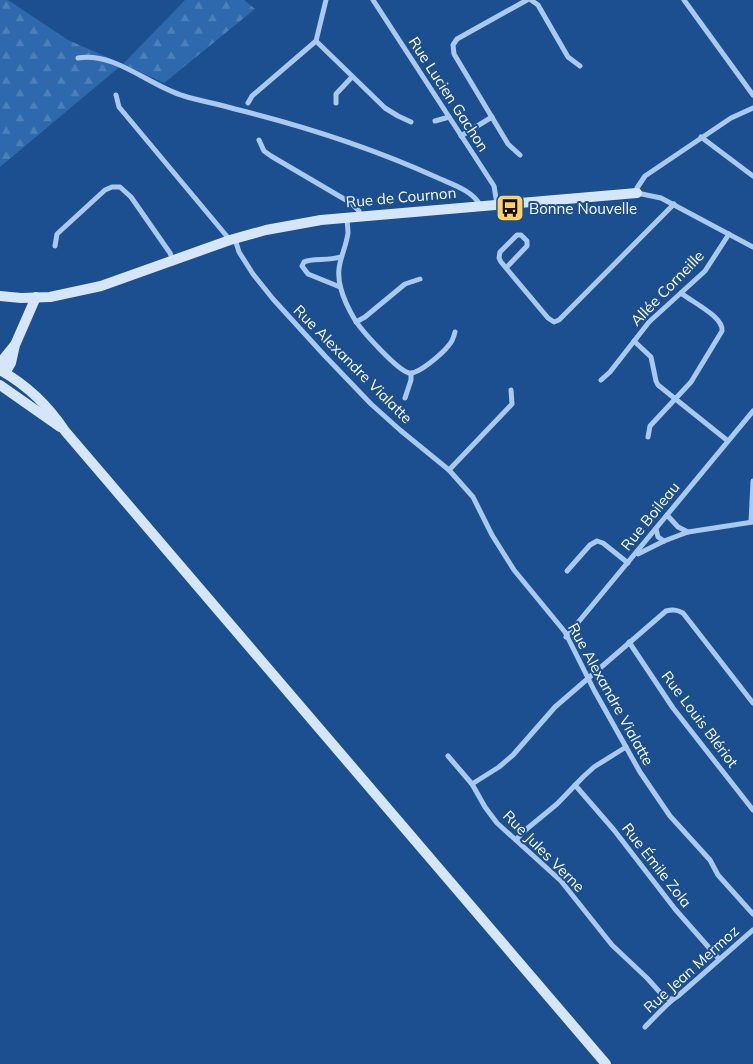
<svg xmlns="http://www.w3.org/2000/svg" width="753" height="1064" font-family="Mulish,sans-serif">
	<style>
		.forest { fill: url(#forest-firs) }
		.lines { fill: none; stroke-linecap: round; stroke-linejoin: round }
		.street { stroke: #a9c9ee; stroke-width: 5 }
		.secondary { stroke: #d6e6fa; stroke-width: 10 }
		.labels { text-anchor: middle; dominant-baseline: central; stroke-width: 4; stroke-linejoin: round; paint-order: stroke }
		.street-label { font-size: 15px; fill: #fff; stroke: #1b4f8f }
		.poi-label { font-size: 15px; fill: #fff; stroke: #1b4f8f; text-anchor: start }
	</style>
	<defs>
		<pattern id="forest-firs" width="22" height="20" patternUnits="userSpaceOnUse" patternTransform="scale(1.25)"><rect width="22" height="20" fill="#2e69ad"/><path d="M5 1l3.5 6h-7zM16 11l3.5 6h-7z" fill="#4d80b9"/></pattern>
	</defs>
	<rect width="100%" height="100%" fill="#1b4f8f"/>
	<path class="forest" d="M 0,0 L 8,0 L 68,40 L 123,64 L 185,0 L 244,0 L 255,9 L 164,83 L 123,64 L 0,167 Z"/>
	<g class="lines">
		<g class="street">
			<path d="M 373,0 L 494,186 L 497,204"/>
			<path d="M 531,0 L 538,5 L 568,57 L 580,66"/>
			<path d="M 684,0 L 753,95"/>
			<path d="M 316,41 L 385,108 L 398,116 L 411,122"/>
			<path d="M 78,58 C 116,52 149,86 184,96 C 200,101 218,104 235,109 C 304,126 372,148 436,177 C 451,184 472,190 480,205"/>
			<path d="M 116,95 L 119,107 L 230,240"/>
			<path d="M 248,103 L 252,96 L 316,41 L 326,0"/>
			<path d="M 336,103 L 336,94 L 352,77"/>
			<path d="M 753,108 L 731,118 L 645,176 L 637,188 L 637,193 L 661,198 L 753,247"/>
			<path d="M 435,121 L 449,117"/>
			<path d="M 461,136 L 492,117"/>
			<path d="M 701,137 L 753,176"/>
			<path d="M 259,140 L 264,151 L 271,156 L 351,203 L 359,211 L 360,216"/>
			<path d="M 520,155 L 508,144 L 454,54 L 453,45 L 457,39 L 527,0"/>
			<path d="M 347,218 C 347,223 348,228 348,233 C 345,254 334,265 341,289 C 344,300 349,310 355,320 C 362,331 397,370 409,373 C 418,375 443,353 449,345 C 452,342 454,336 455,332"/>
			<path d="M 235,239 L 239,252 L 253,274 L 273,299 L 325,356 L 371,404 L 400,430 L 449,470 L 473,497 L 492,535 L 514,570 L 565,632 L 594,690 L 640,772 L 670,816 L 710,860 L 718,875 L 753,914"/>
			<path d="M 55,246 L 57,234 L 105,190 L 112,187 L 120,187 L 131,197 L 170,253 L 173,261"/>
			<path d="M 340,257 C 329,261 311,258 304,262 L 302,266 L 308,274 L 340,287"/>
			<path d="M 506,268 L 527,246 L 527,241 L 521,235 L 517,235 L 500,252 L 499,258 L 501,262 L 548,318 L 554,322 L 559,320 L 674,204"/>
			<path d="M 356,322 L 365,317 L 405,284 L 420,279"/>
			<path d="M 634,341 L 651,357 L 656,381 L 658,385 L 728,441"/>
			<path d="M 601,380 L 610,372 L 649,322 L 705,271 L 729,234"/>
			<path d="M 405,398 L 411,380 L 411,373"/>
			<path d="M 648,437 L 650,426 L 691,382 L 722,331 C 724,317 692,302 681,293"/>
			<path d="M 449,470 L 512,404 L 511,390"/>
			<path d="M 667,515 L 678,527 L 688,532"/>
			<path d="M 751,522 L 753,481"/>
			<path d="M 656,529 L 658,537 L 664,541"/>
			<path d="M 638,554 L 664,541 L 688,532 L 753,522"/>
			<path d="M 567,571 L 590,545 L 597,541 L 603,543 L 628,563"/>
			<path d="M 566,637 L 753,411"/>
			<path d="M 629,642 L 673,708 L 753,810"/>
			<path d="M 448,756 L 472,784 L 485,807 L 497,823 L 561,881 L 612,945 L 647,978 L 665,998 L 672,999"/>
			<path d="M 472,784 L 499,767 L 513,755 L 555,707 L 666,611 C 673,609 677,610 683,613 L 753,703"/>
			<path d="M 575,785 L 614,830 L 675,909 L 719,959"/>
			<path d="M 516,840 L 523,832 L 557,804 L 583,777 L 594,767 L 626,747"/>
			<path d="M 645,1027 C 653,1019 670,1000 678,996 L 753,930"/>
		</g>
		<g class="secondary">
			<path d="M 0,296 L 21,298 L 50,297 L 101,286 L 230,240 L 266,230 L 321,220 L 637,193"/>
			<path d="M 0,363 L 14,346"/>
			<path d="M 0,370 C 27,385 48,405 65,431 L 606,1064"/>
			<path d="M 0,371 L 8,368 L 11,363 L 15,345 L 36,297"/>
			<path d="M 0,385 L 60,427"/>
		</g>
	</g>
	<defs>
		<symbol id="bus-square" viewBox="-11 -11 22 22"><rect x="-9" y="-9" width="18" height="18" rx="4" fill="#ffd166" stroke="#1b4f8f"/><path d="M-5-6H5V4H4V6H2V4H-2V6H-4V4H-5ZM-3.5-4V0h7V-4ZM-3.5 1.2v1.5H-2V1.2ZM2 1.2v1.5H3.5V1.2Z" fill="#111"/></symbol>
	</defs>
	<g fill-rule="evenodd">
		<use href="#bus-square" x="494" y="192" width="32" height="32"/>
	</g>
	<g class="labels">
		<g class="street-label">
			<text transform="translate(449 94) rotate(57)">Rue Lucien Gachon</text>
			<text transform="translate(401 197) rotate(-5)">Rue de Cournon</text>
			<text transform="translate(667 288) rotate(-46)">Allée Corneille</text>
			<text transform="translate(353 364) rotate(45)">Rue Alexandre Vialatte</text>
			<text transform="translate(650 516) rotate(-51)">Rue Boileau</text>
			<text transform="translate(611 694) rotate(61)">Rue Alexandre Vialatte</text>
			<text transform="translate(700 719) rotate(53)">Rue Louis Blériot</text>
			<text transform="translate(544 851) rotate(45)">Rue Jules Verne</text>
			<text transform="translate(657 865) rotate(52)">Rue Émile Zola</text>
			<text transform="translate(691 969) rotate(-42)">Rue Jean Mermoz</text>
		</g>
		<g class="poi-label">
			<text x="529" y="208">Bonne Nouvelle</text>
		</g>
	</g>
</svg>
